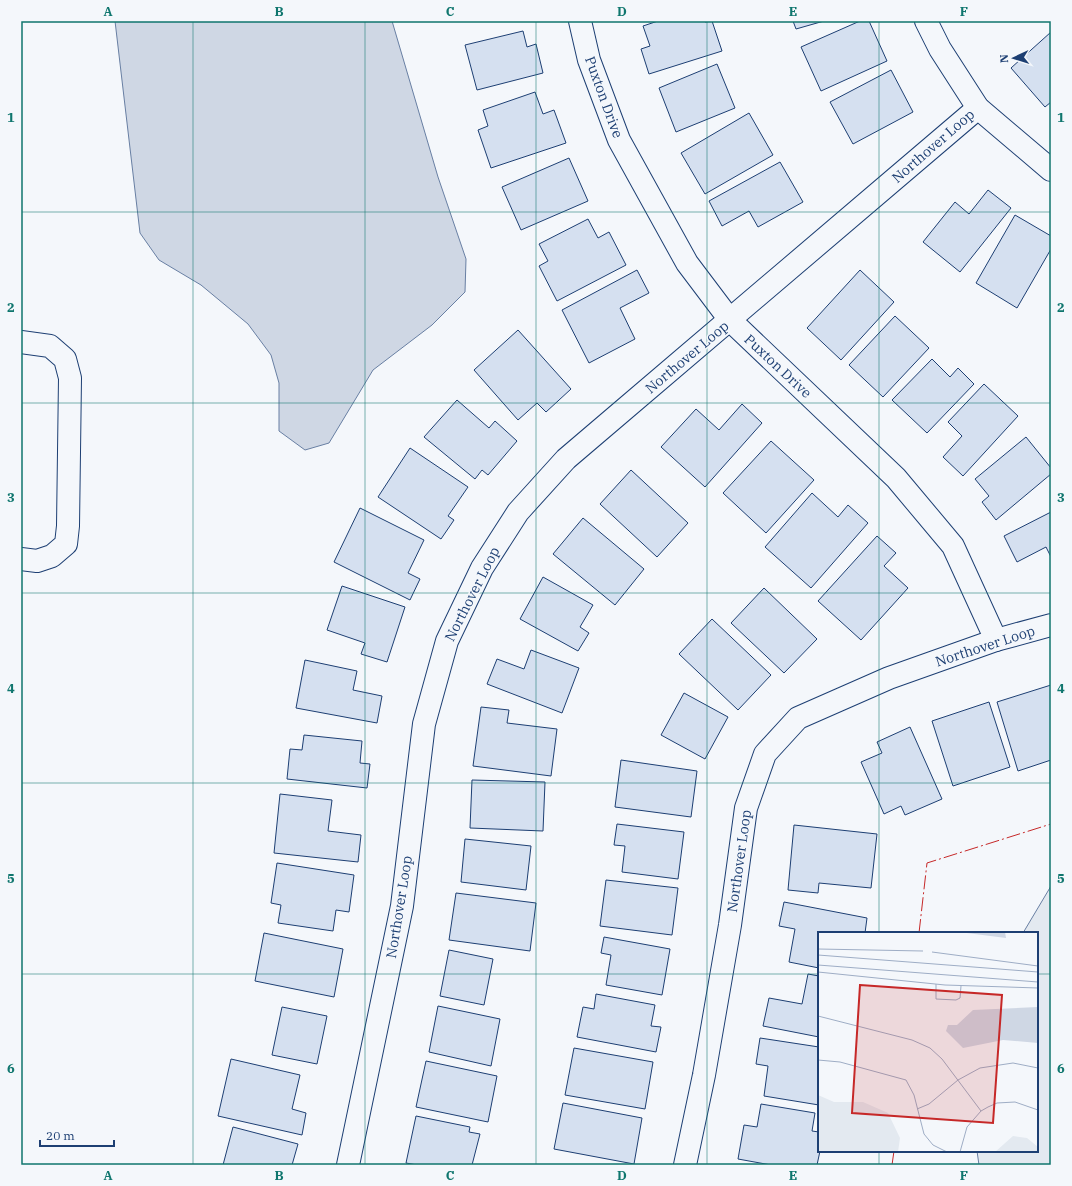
<svg xmlns="http://www.w3.org/2000/svg" width="1072" height="1186" font-family="'IBM Plex Serif',serif">
	<style>
		.green { fill: #e3e9f0; stroke: #687fa3 }
		.water { fill: #cfd7e4; stroke: #687fa3 }
		.building { fill: #d5e0f0; stroke: #1d3f73 }
		.lines { fill: none; stroke-linecap: round; stroke-linejoin: round }
		.minor-casing { stroke: #1d3f73; stroke-width: 24 }
		.minor { stroke: #f4f7fb; stroke-width: 22 }
		.power { stroke: #c62828; stroke-width: 1; stroke-dasharray: 14 3 2 3; stroke-linecap: butt }
		.grid { fill: none; stroke: #0f766e; stroke-width: 1; stroke-opacity: 0.55 }
		.labels { text-anchor: middle; dominant-baseline: central; stroke-width: 3; stroke-linejoin: round; paint-order: stroke }
		.street-label { font-size: 14px; fill: #1d3f73; stroke: #f4f7fb }
		.inset-road { fill: none; stroke: #9eadc5; stroke-width: 1 }
		.view { fill: #c62828; fill-opacity: 0.15; stroke: #c62828; stroke-width: 2 }
		.inset-edge { fill: none; stroke: #1d3f73; stroke-width: 2 }
		.neatline { fill: none; stroke: #0f766e; stroke-width: 1.5 }
		.grid-label { font-size: 13px; text-anchor: middle; font-weight: bold; fill: #0f766e }
	</style>
	<rect width="100%" height="100%" fill="#f4f7fb"/>
	<path class="green" d="M 1051,886 L 1051,1165 L 979,1165 L 977,1151 L 1037,1151 L 1037,933 L 1023,933 Z"/>
	<path class="water" d="M 115,21 L 392,21 L 438,177 L 466,259 L 465,292 L 432,325 L 373,370 L 329,443 L 305,450 L 279,431 L 279,383 L 271,355 L 248,324 L 201,285 L 159,260 L 140,233 Z"/>
	<g class="building">
		<path d="M 658,21 L 705,21 L 705,22 L 712,21 L 722,51 L 649,74 L 641,49 L 650,46 L 643,26 Z"/>
		<path d="M 793,21 L 824,21 L 796,29 Z"/>
		<path d="M 860,21 L 869,21 L 887,61 L 821,91 L 801,47 Z"/>
		<path d="M 523,31 L 527,47 L 536,44 L 543,73 L 477,90 L 465,45 Z"/>
		<path d="M 1051,32 L 1051,102 L 1045,107 L 1011,68 Z"/>
		<path d="M 717,64 L 735,108 L 676,132 L 659,88 Z"/>
		<path d="M 891,70 L 913,112 L 853,144 L 830,102 Z"/>
		<path d="M 535,92 L 543,114 L 554,110 L 566,143 L 491,168 L 478,130 L 488,126 L 483,110 Z"/>
		<path d="M 749,113 L 773,155 L 705,194 L 681,153 Z"/>
		<path d="M 569,158 L 588,201 L 521,230 L 502,187 Z"/>
		<path d="M 780,162 L 803,202 L 758,227 L 749,211 L 722,226 L 709,201 Z"/>
		<path d="M 988,190 L 1011,208 L 960,272 L 923,242 L 955,202 L 969,214 Z"/>
		<path d="M 1015,215 L 1051,236 L 1051,249 L 1017,308 L 976,283 Z"/>
		<path d="M 588,219 L 598,238 L 609,232 L 626,265 L 557,301 L 539,266 L 548,261 L 539,244 Z"/>
		<path d="M 637,270 L 649,293 L 620,308 L 635,339 L 589,363 L 562,310 Z"/>
		<path d="M 860,270 L 894,302 L 841,360 L 807,328 Z"/>
		<path d="M 895,316 L 929,348 L 883,397 L 849,365 Z"/>
		<path d="M 518,330 L 571,389 L 546,412 L 537,403 L 518,420 L 474,370 Z"/>
		<path d="M 932,359 L 950,377 L 958,368 L 974,384 L 927,433 L 892,400 Z"/>
		<path d="M 984,384 L 1018,416 L 963,476 L 943,457 L 962,436 L 948,422 Z"/>
		<path d="M 457,400 L 489,428 L 495,421 L 517,441 L 488,475 L 482,470 L 475,479 L 424,437 Z"/>
		<path d="M 742,404 L 762,423 L 705,487 L 661,447 L 696,409 L 719,430 Z"/>
		<path d="M 1026,437 L 1051,468 L 1051,474 L 996,520 L 982,502 L 989,496 L 975,479 Z"/>
		<path d="M 771,441 L 814,480 L 766,533 L 723,493 Z"/>
		<path d="M 410,448 L 468,487 L 448,516 L 454,520 L 441,539 L 378,497 Z"/>
		<path d="M 631,470 L 688,523 L 657,557 L 600,504 Z"/>
		<path d="M 812,493 L 838,517 L 848,505 L 868,523 L 811,588 L 765,547 Z"/>
		<path d="M 360,508 L 424,540 L 408,573 L 420,579 L 410,600 L 334,562 Z"/>
		<path d="M 1051,512 L 1051,557 L 1046,547 L 1017,562 L 1004,536 Z"/>
		<path d="M 583,518 L 644,569 L 615,605 L 553,554 Z"/>
		<path d="M 877,536 L 896,553 L 884,566 L 908,588 L 861,640 L 818,601 Z"/>
		<path d="M 543,577 L 593,605 L 580,627 L 589,633 L 578,651 L 520,619 Z"/>
		<path d="M 342,586 L 405,607 L 387,662 L 361,654 L 365,643 L 327,630 Z"/>
		<path d="M 764,588 L 817,639 L 784,673 L 731,623 Z"/>
		<path d="M 712,619 L 771,675 L 738,710 L 679,654 Z"/>
		<path d="M 531,650 L 579,668 L 562,713 L 487,684 L 497,659 L 524,669 Z"/>
		<path d="M 305,660 L 357,671 L 353,690 L 382,696 L 377,723 L 296,708 Z"/>
		<path d="M 1051,685 L 1051,760 L 1018,771 L 997,702 Z"/>
		<path d="M 684,693 L 728,717 L 705,759 L 661,735 Z"/>
		<path d="M 989,702 L 1010,767 L 953,786 L 932,721 Z"/>
		<path d="M 481,707 L 509,710 L 507,723 L 557,729 L 551,776 L 473,766 Z"/>
		<path d="M 910,727 L 942,799 L 905,815 L 901,806 L 884,814 L 861,762 L 882,753 L 877,742 Z"/>
		<path d="M 304,735 L 362,741 L 360,763 L 370,764 L 367,788 L 287,779 L 290,749 L 302,750 Z"/>
		<path d="M 621,760 L 697,771 L 691,817 L 615,807 Z"/>
		<path d="M 472,780 L 545,782 L 543,831 L 470,828 Z"/>
		<path d="M 280,794 L 332,800 L 328,831 L 361,835 L 358,862 L 274,853 Z"/>
		<path d="M 617,824 L 684,832 L 678,879 L 622,872 L 625,846 L 614,845 Z"/>
		<path d="M 794,825 L 877,834 L 871,888 L 819,883 L 818,893 L 788,890 Z"/>
		<path d="M 465,839 L 531,846 L 526,890 L 461,882 Z"/>
		<path d="M 277,863 L 354,875 L 349,912 L 336,910 L 333,931 L 278,923 L 281,905 L 271,903 Z"/>
		<path d="M 606,880 L 678,888 L 672,935 L 600,926 Z"/>
		<path d="M 456,893 L 536,903 L 530,951 L 449,940 Z"/>
		<path d="M 784,902 L 867,918 L 865,933 L 819,933 L 819,968 L 789,962 L 795,929 L 779,926 Z"/>
		<path d="M 264,933 L 343,949 L 334,997 L 255,981 Z"/>
		<path d="M 604,937 L 670,949 L 662,995 L 606,985 L 611,955 L 601,953 Z"/>
		<path d="M 449,950 L 493,959 L 484,1005 L 440,996 Z"/>
		<path d="M 808,974 L 819,976 L 819,1037 L 763,1026 L 769,998 L 802,1004 Z"/>
		<path d="M 596,994 L 655,1005 L 651,1026 L 661,1027 L 656,1052 L 577,1037 L 583,1007 L 594,1009 Z"/>
		<path d="M 438,1006 L 500,1019 L 491,1066 L 429,1052 Z"/>
		<path d="M 282,1007 L 327,1016 L 317,1064 L 272,1055 Z"/>
		<path d="M 760,1038 L 819,1047 L 819,1105 L 764,1096 L 768,1066 L 756,1064 Z"/>
		<path d="M 574,1048 L 653,1062 L 645,1109 L 565,1095 Z"/>
		<path d="M 231,1059 L 300,1075 L 292,1109 L 306,1113 L 302,1135 L 218,1116 Z"/>
		<path d="M 426,1061 L 497,1076 L 488,1122 L 416,1107 Z"/>
		<path d="M 563,1103 L 642,1118 L 634,1164 L 554,1149 Z"/>
		<path d="M 761,1104 L 815,1113 L 812,1131 L 819,1132 L 820,1151 L 817,1165 L 771,1165 L 738,1159 L 744,1125 L 757,1127 Z"/>
		<path d="M 416,1116 L 470,1127 L 469,1132 L 480,1134 L 472,1165 L 417,1165 L 406,1163 Z"/>
		<path d="M 233,1127 L 298,1144 L 292,1165 L 223,1165 Z"/>
	</g>
	<g class="lines">
		<defs>
			<g id="minor">
				<path d="M 580,21 L 589,60 L 619,140 L 687,263 L 730,320 L 896,478 L 953,546 L 996,640"/>
				<path d="M 926,21 L 940,49 L 978,108 L 1051,170"/>
				<path d="M 21,342 L 50,346 L 65,359 L 70,378 L 68,526 L 66,544 L 52,556 L 37,561 L 21,559"/>
				<path d="M 348,1165 L 402,906 L 424,724 L 447,641 L 482,568 L 518,512 L 566,459 L 978,108"/>
				<path d="M 685,1165 L 704,1075 L 730,925 L 746,808 L 765,754 L 798,718 L 889,678 L 996,640 L 1051,625"/>
			</g>
		</defs>
		<use href="#minor" class="minor-casing"/>
		<use href="#minor" class="minor"/>
		<g class="power">
			<path d="M 919,933 L 927,863 L 1051,824"/>
			<path d="M 892,1165 L 894,1151"/>
		</g>
	</g>
	<path class="grid" d="M 193,21 L 193,1165M 365,21 L 365,1165M 536,21 L 536,1165M 707,21 L 707,1165M 879,21 L 879,933M 21,212 L 1051,212M 21,403 L 1051,403M 21,593 L 1051,593M 21,783 L 1051,783M 21,974 L 819,974M 1037,974 L 1051,974M 879,1151 L 879,1165"/>
	<g class="labels">
		<g class="street-label">
			<text transform="translate(604 97) rotate(70)">Puxton Drive</text>
			<text transform="translate(933 146) rotate(-41)">Northover Loop</text>
			<text transform="translate(687 357) rotate(-40)">Northover Loop</text>
			<text transform="translate(778 366) rotate(43)">Puxton Drive</text>
			<text transform="translate(472 594) rotate(-63)">Northover Loop</text>
			<text transform="translate(985 646) rotate(-18)">Northover Loop</text>
			<text transform="translate(739 861) rotate(-82)">Northover Loop</text>
			<text transform="translate(399 907) rotate(-81)">Northover Loop</text>
		</g>
	</g>
	<g transform="translate(818 932)">
		<rect width="220" height="220" fill="#f4f7fb"/>
		<path d="M 0,163 L 16,170 L 45,170 L 70,181 L 82,206 L 80,220 L 0,220 ZM 195,204 L 209,206 L 220,215 L 220,220 L 177,220 Z" fill="#e3e9f0"/>
		<path d="M 141,0 L 187,0 L 188,6 ZM 220,75 L 220,111 L 185,108 L 145,116 L 128,99 L 130,93 L 139,93 L 155,78 Z" fill="#cfd7e4"/>
		<path class="inset-road" d="M 0,17 L 105,19M 114,20 L 220,34M 0,23 L 220,40M 0,33 L 220,50M 0,40 L 127,53 L 220,56M 118,52 L 118,67 L 138,68 L 142,66 L 143,54M 0,84 L 94,108 L 112,116 L 124,127 L 163,179M 0,128 L 22,130 L 88,148 L 96,163 L 106,202 L 115,213 L 129,220M 99,177 L 111,172 L 140,148 L 162,136 L 195,131 L 220,136M 142,220 L 149,195 L 163,179 L 170,175 L 179,171 L 197,170 L 220,178"/>
		<path class="view" d="M 42,53 L 184,63 L 175,191 L 34,181 Z"/>
		<rect width="220" height="220" class="inset-edge"/>
	</g>
	<rect width="1072" height="1186" fill="none" stroke="#f4f7fb" stroke-width="44"/>
	<g transform="translate(1014 58) rotate(266)" stroke="#f4f7fb" stroke-width="3" paint-order="stroke">
	<path d="M0-3L7 15L0 10L-7 15Z" fill="#1d3f73"/>
	<text y="-6" font-size="11" font-weight="bold" text-anchor="middle" fill="#1d3f73">N</text>
	</g>
	<path d="M40 1140v6h74v-6" fill="none" stroke="#1d3f73" stroke-width="2"/>
	<text x="46" y="1140" font-size="12" fill="#1d3f73" stroke="#f4f7fb" stroke-width="3" paint-order="stroke">20 m</text>
	<rect x="22" y="22" width="1028" height="1142" class="neatline"/>
	<g class="grid-label">
		<text x="108" y="16">A</text>
		<text x="279" y="16">B</text>
		<text x="450" y="16">C</text>
		<text x="622" y="16">D</text>
		<text x="793" y="16">E</text>
		<text x="964" y="16">F</text>
		<text x="11" y="122">1</text>
		<text x="1061" y="122">1</text>
		<text x="11" y="312">2</text>
		<text x="1061" y="312">2</text>
		<text x="11" y="502">3</text>
		<text x="1061" y="502">3</text>
		<text x="11" y="693">4</text>
		<text x="1061" y="693">4</text>
		<text x="11" y="883">5</text>
		<text x="1061" y="883">5</text>
		<text x="11" y="1073">6</text>
		<text x="1061" y="1073">6</text>
		<text x="108" y="1180">A</text>
		<text x="279" y="1180">B</text>
		<text x="450" y="1180">C</text>
		<text x="622" y="1180">D</text>
		<text x="793" y="1180">E</text>
		<text x="964" y="1180">F</text>
	</g>
</svg>
